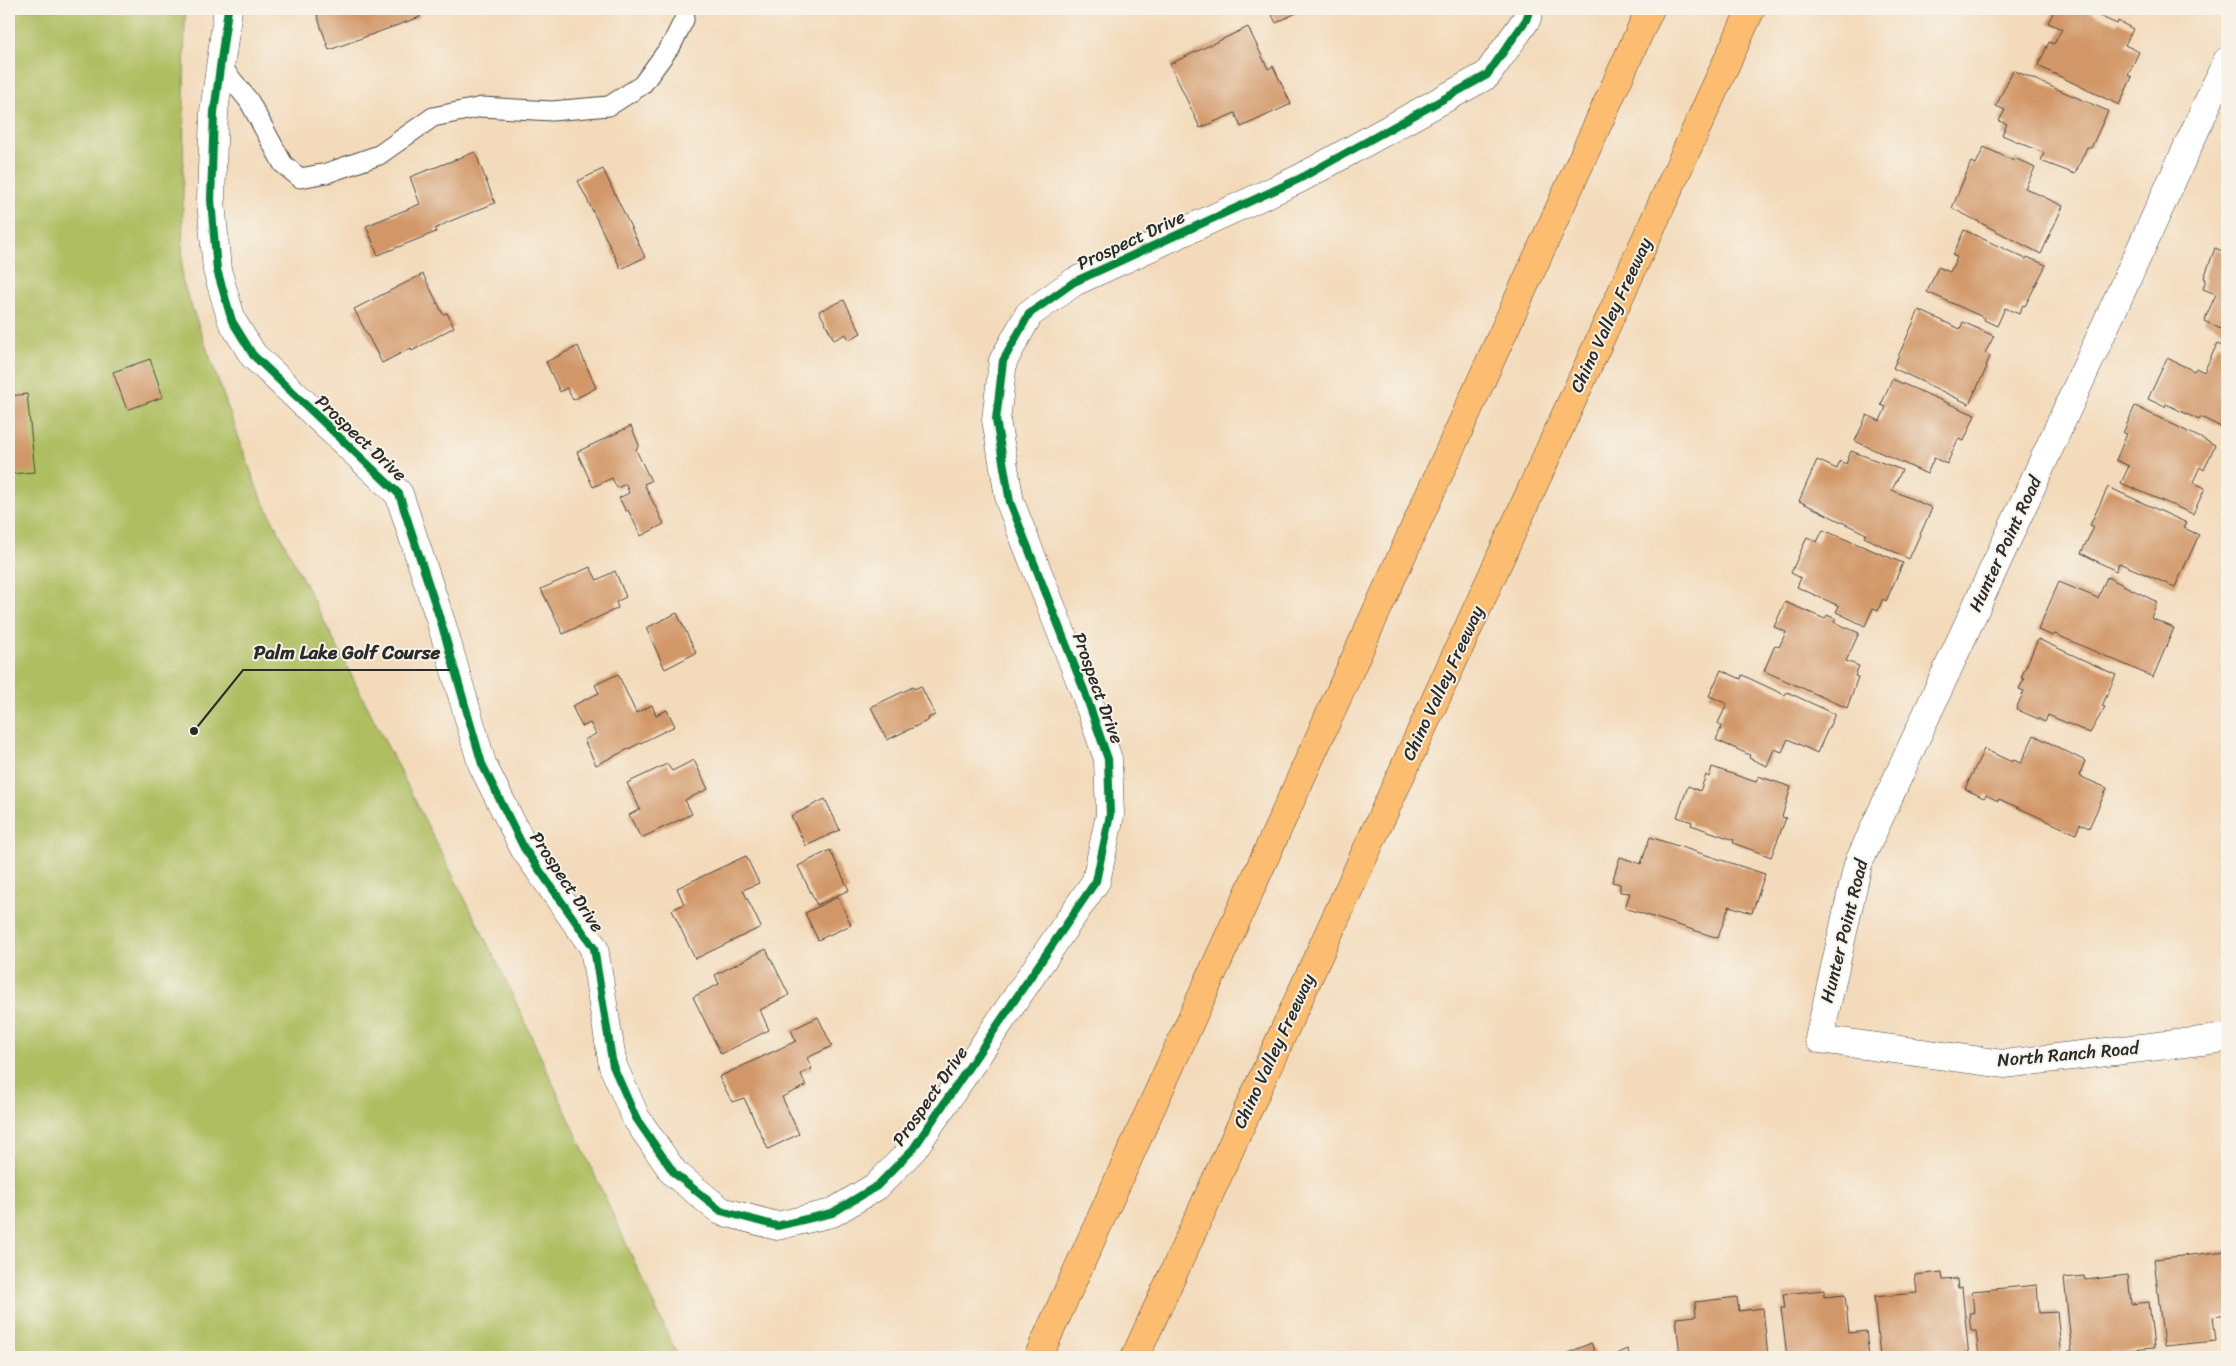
<svg xmlns="http://www.w3.org/2000/svg" width="2236" height="1366" font-family="Sriracha,sans-serif">
	<style>
		.green { fill: #aebe60; stroke: #6c7446 }
		.building { fill: #d29768 }
		.lines { fill: none; stroke-linecap: round; stroke-linejoin: round }
		.lane-casing { stroke: #494540; stroke-width: 21 }
		.street-casing { stroke: #494540; stroke-width: 29 }
		.highway-casing { stroke: #494540; stroke-width: 29 }
		.lane { stroke: #fff; stroke-width: 19 }
		.street { stroke: #fff; stroke-width: 28 }
		.highway { stroke: #fcbd6f; stroke-width: 28 }
		.cycleway-casing { stroke: #f7f3e8; stroke-width: 11 }
		.cycleway { stroke: #00873e; stroke-width: 8 }
		.labels { text-anchor: middle; dominant-baseline: central; stroke-width: 4; stroke-linejoin: round; paint-order: stroke }
		.street-label { font-size: 18px; fill: #2b2b2b; stroke: #f7f3e8 }
		.leader { fill: none; stroke: #2b2b2b; stroke-width: 2 }
		.callout-dot { fill: #2b2b2b; stroke: #f7f3e8; stroke-width: 2 }
		.callout-label { font-size: 19px; text-anchor: middle; font-weight: bold; fill: #2b2b2b; stroke: #f7f3e8; stroke-width: 4; stroke-linejoin: round; paint-order: stroke }
	</style>
	<rect width="100%" height="100%" fill="#f7f3e8"/>
	<filter id="ink" filterUnits="userSpaceOnUse"><feTurbulence type="fractalNoise" baseFrequency=".02" numOctaves="2"/><feDisplacementMap in="SourceGraphic" scale="10" xChannelSelector="R" yChannelSelector="G"/><feConvolveMatrix kernelMatrix="1 2 1 2 8 2 1 2 1" color-interpolation-filters="sRGB"/></filter>
	<filter id="wash" filterUnits="userSpaceOnUse"><feTurbulence type="fractalNoise" baseFrequency=".0096" numOctaves="4" result="noise"/><feDisplacementMap in="SourceGraphic" scale="20" xChannelSelector="R" yChannelSelector="G"/><feGaussianBlur stdDeviation="1.12" result="paint"/><feColorMatrix in="noise" values="0 0 0 0 0 0 0 0 0 0 0 0 0 0 0 0 0 1.4 0 .05"/><feComposite in="paint" operator="in"/></filter>
	<g filter="url(#wash)">
		<rect width="100%" height="100%" fill="#f3daba"/>
		<path class="green" d="M 9,9 L 185,9 L 182,280 L 258,491 L 502,972 L 678,1357 L 9,1357 Z"/>
		<g id="blocks">
			<g class="building">
				<path d="M 317,9 L 417,9 L 420,17 L 329,50 L 317,15 L 319,14 Z"/>
				<path d="M 1269,9 L 1304,9 L 1276,23 Z"/>
				<path d="M 2055,9 L 2084,9 L 2117,24 L 2118,21 L 2133,29 L 2125,45 L 2139,52 L 2128,75 L 2132,77 L 2119,105 L 2038,66 L 2049,42 L 2054,44 L 2062,29 L 2048,23 Z"/>
				<path d="M 1248,27 L 1268,69 L 1273,66 L 1291,104 L 1241,127 L 1235,113 L 1200,128 L 1170,64 Z"/>
				<path d="M 2013,70 L 2108,111 L 2091,148 L 2087,147 L 2075,174 L 2041,161 L 2044,153 L 2002,135 L 2007,124 L 1999,121 L 2005,110 L 1996,106 Z"/>
				<path d="M 1984,147 L 2014,161 L 2015,158 L 2035,168 L 2025,188 L 2063,206 L 2041,254 L 1952,208 L 1971,162 L 1976,164 Z"/>
				<path d="M 475,152 L 495,203 L 448,222 L 435,229 L 436,232 L 378,255 L 366,226 L 420,204 L 410,177 Z"/>
				<path d="M 603,169 L 645,257 L 621,269 L 578,181 Z"/>
				<path d="M 1964,230 L 2026,259 L 2027,257 L 2046,265 L 2025,306 L 2023,305 L 2019,314 L 2005,308 L 1997,326 L 1984,320 L 1985,318 L 1927,292 L 1938,267 L 1950,272 L 1957,257 L 1953,255 Z"/>
				<path d="M 2215,248 L 2227,253 L 2227,332 L 2204,321 L 2216,294 L 2203,289 L 2206,279 L 2204,278 Z"/>
				<path d="M 423,274 L 443,314 L 447,313 L 454,327 L 412,351 L 411,348 L 382,363 L 354,309 Z"/>
				<path d="M 844,300 L 861,333 L 849,340 L 846,334 L 834,340 L 819,311 Z"/>
				<path d="M 1919,310 L 1960,329 L 1963,322 L 1994,336 L 1985,353 L 1990,356 L 1986,366 L 1987,367 L 1969,404 L 1893,368 Z"/>
				<path d="M 2217,344 L 2227,348 L 2227,430 L 2201,417 L 2199,420 L 2166,404 L 2165,407 L 2148,399 L 2167,358 L 2194,371 L 2196,368 L 2204,372 Z"/>
				<path d="M 578,346 L 596,388 L 573,400 L 567,388 L 560,392 L 546,362 Z"/>
				<path d="M 150,359 L 163,397 L 127,410 L 113,372 Z"/>
				<path d="M 1892,379 L 1975,415 L 1964,441 L 1958,439 L 1947,464 L 1934,458 L 1927,474 L 1855,441 L 1867,415 L 1880,421 L 1886,407 L 1881,405 Z"/>
				<path d="M 27,394 L 35,472 L 9,474 L 9,396 Z"/>
				<path d="M 2135,406 L 2215,445 L 2204,470 L 2200,467 L 2193,482 L 2205,488 L 2193,514 L 2121,483 L 2129,466 L 2116,460 L 2127,434 L 2123,433 Z"/>
				<path d="M 631,426 L 639,445 L 636,450 L 651,481 L 644,484 L 664,524 L 641,536 L 628,510 L 626,511 L 619,498 L 629,493 L 626,484 L 617,488 L 612,478 L 593,487 L 577,452 Z"/>
				<path d="M 1851,451 L 1902,470 L 1892,490 L 1932,508 L 1909,559 L 1864,537 L 1866,534 L 1799,501 L 1817,460 L 1837,469 L 1840,461 L 1846,464 Z"/>
				<path d="M 2108,487 L 2187,523 L 2184,528 L 2199,535 L 2175,587 L 2119,563 L 2116,571 L 2081,553 L 2094,527 L 2090,525 Z"/>
				<path d="M 1823,530 L 1903,563 L 1886,601 L 1883,599 L 1878,610 L 1873,608 L 1865,626 L 1836,612 L 1839,606 L 1797,587 L 1801,578 L 1791,573 L 1807,537 L 1817,542 Z"/>
				<path d="M 590,567 L 597,580 L 615,571 L 626,597 L 616,602 L 618,608 L 563,634 L 541,589 Z"/>
				<path d="M 2107,577 L 2157,602 L 2151,618 L 2174,628 L 2153,677 L 2055,634 L 2053,636 L 2038,630 L 2059,582 L 2098,598 Z"/>
				<path d="M 1785,602 L 1825,619 L 1827,615 L 1836,619 L 1834,622 L 1859,633 L 1846,661 L 1859,666 L 1855,676 L 1858,677 L 1847,708 L 1764,671 L 1775,645 L 1779,647 L 1786,632 L 1774,627 Z"/>
				<path d="M 677,613 L 696,653 L 665,669 L 646,628 Z"/>
				<path d="M 2038,639 L 2116,675 L 2102,706 L 2105,707 L 2090,733 L 2048,715 L 2045,722 L 2016,709 L 2024,691 L 2019,689 L 2024,679 L 2021,678 Z"/>
				<path d="M 1721,670 L 1741,679 L 1742,675 L 1785,695 L 1787,692 L 1835,714 L 1817,753 L 1788,739 L 1782,752 L 1774,749 L 1767,766 L 1749,758 L 1750,755 L 1716,740 L 1722,726 L 1718,723 L 1727,704 L 1709,696 Z"/>
				<path d="M 618,674 L 636,713 L 652,705 L 656,715 L 667,710 L 675,726 L 596,765 L 584,740 L 596,734 L 590,723 L 582,727 L 572,706 L 599,693 L 595,685 Z"/>
				<path d="M 921,686 L 935,715 L 928,718 L 929,720 L 887,740 L 871,707 L 913,687 L 914,689 Z"/>
				<path d="M 2034,735 L 2085,761 L 2079,776 L 2107,788 L 2089,828 L 2080,824 L 2076,834 L 1999,799 L 1998,801 L 1986,795 L 1984,798 L 1965,789 L 1984,749 L 2012,762 L 2013,760 L 2021,763 Z"/>
				<path d="M 694,760 L 708,789 L 685,800 L 692,814 L 641,838 L 629,815 L 640,809 L 627,783 L 667,764 L 672,771 Z"/>
				<path d="M 1712,767 L 1756,782 L 1758,776 L 1791,787 L 1782,817 L 1786,818 L 1771,857 L 1733,843 L 1734,840 L 1691,825 L 1692,822 L 1677,817 L 1688,786 L 1700,791 L 1706,775 L 1709,777 Z"/>
				<path d="M 825,799 L 840,830 L 806,846 L 791,816 Z"/>
				<path d="M 1650,837 L 1765,874 L 1752,913 L 1729,906 L 1718,938 L 1625,908 L 1630,893 L 1620,892 L 1620,884 L 1612,882 L 1620,857 L 1641,864 Z"/>
				<path d="M 830,850 L 849,890 L 817,905 L 798,866 Z"/>
				<path d="M 746,856 L 759,883 L 743,890 L 761,927 L 695,959 L 672,910 L 684,904 L 677,888 Z"/>
				<path d="M 838,897 L 851,925 L 818,940 L 805,913 Z"/>
				<path d="M 766,949 L 789,995 L 760,1010 L 769,1030 L 721,1054 L 693,997 L 719,984 L 715,975 Z"/>
				<path d="M 818,1017 L 832,1046 L 807,1058 L 812,1069 L 801,1074 L 806,1086 L 782,1097 L 799,1134 L 768,1149 L 744,1098 L 732,1102 L 719,1077 L 796,1041 L 791,1030 Z"/>
				<path d="M 2227,1251 L 2227,1315 L 2213,1317 L 2216,1341 L 2164,1346 L 2154,1259 Z"/>
				<path d="M 1942,1272 L 1943,1280 L 1957,1279 L 1958,1288 L 1962,1287 L 1969,1357 L 1880,1357 L 1874,1297 L 1917,1293 L 1915,1275 Z"/>
				<path d="M 2128,1275 L 2131,1304 L 2149,1302 L 2154,1348 L 2099,1353 L 2099,1357 L 2069,1357 L 2068,1352 L 2072,1352 L 2064,1278 L 2084,1276 L 2085,1280 Z"/>
				<path d="M 2037,1285 L 2039,1313 L 2057,1312 L 2062,1357 L 1979,1357 L 1976,1331 L 1971,1331 L 1969,1313 L 1974,1313 L 1972,1291 Z"/>
				<path d="M 1824,1290 L 1824,1297 L 1845,1295 L 1849,1333 L 1866,1331 L 1869,1357 L 1787,1357 L 1781,1308 L 1785,1308 L 1783,1294 Z"/>
				<path d="M 1737,1297 L 1739,1311 L 1763,1308 L 1768,1357 L 1680,1357 L 1676,1318 L 1696,1316 L 1695,1302 Z"/>
				<path d="M 1591,1343 L 1597,1357 L 1563,1357 L 1563,1355 Z"/>
				<path d="M 1627,1349 L 1631,1357 L 1609,1357 Z"/>
			</g>
		</g>
	</g>
	<g filter="url(#ink)">
		<use href="#blocks" fill-opacity="0" stroke="#494540" stroke-width="1"/>
		<g class="lines">
			<defs>
				<path id="lane" d="M 221,66 L 249,101 L 283,164 L 300,178 L 327,173 L 379,155 L 433,117 L 482,107 L 552,111 L 609,106 L 642,85 L 672,44 L 684,20 L 685,9"/>
				<g id="street">
					<path d="M 228,9 L 214,112 L 211,200 L 217,270 L 232,321 L 253,355 L 399,494 L 441,622 L 482,764 L 524,848 L 594,948 L 613,1066 L 636,1118 L 674,1173 L 721,1211 L 777,1226 L 832,1213 L 877,1186 L 913,1149 L 1096,881 L 1110,815 L 1108,759 L 1084,690 L 1010,502 L 996,420 L 1003,361 L 1029,314 L 1074,282 L 1299,179 L 1487,75 L 1526,20 L 1530,9"/>
					<path d="M 2227,61 L 1858,864 L 1819,1039 L 2004,1064 L 2227,1038"/>
				</g>
				<g id="highway">
					<path d="M 1038,1357 L 1650,9"/>
					<path d="M 1135,1357 L 1751,9"/>
				</g>
			</defs>
			<use href="#lane" class="lane-casing"/>
			<use href="#street" class="street-casing"/>
			<use href="#highway" class="highway-casing"/>
			<use href="#lane" class="lane"/>
			<use href="#street" class="street"/>
			<use href="#highway" class="highway"/>
			<defs>
				<path id="cycleway" d="M 228,9 L 214,112 L 211,200 L 217,270 L 232,321 L 253,355 L 399,494 L 441,622 L 482,764 L 524,848 L 594,948 L 613,1066 L 636,1118 L 674,1173 L 721,1211 L 777,1226 L 832,1213 L 877,1186 L 913,1149 L 1096,881 L 1110,815 L 1108,759 L 1084,690 L 1010,502 L 996,420 L 1003,361 L 1029,314 L 1074,282 L 1299,179 L 1487,75 L 1526,20 L 1530,9"/>
			</defs>
			<use href="#cycleway" class="cycleway-casing"/>
			<use href="#cycleway" class="cycleway"/>
		</g>
	</g>
	<g class="labels">
		<g class="street-label">
			<text transform="translate(1131 240) rotate(-25)">Prospect Drive</text>
			<text transform="translate(1611 315) rotate(-65)">Chino Valley Freeway</text>
			<text transform="translate(361 438) rotate(43)">Prospect Drive</text>
			<text transform="translate(2005 544) rotate(-65)">Hunter Point Road</text>
			<text transform="translate(1443 683) rotate(-65)">Chino Valley Freeway</text>
			<text transform="translate(1098 688) rotate(70)">Prospect Drive</text>
			<text transform="translate(567 882) rotate(56)">Prospect Drive</text>
			<text transform="translate(1844 931) rotate(-76)">Hunter Point Road</text>
			<text transform="translate(1274 1051) rotate(-65)">Chino Valley Freeway</text>
			<text transform="translate(2068 1054) rotate(-5)">North Ranch Road</text>
			<text transform="translate(930 1096) rotate(-55)">Prospect Drive</text>
		</g>
	</g>
	<path class="leader" d="M194 731L243 670H450"/>
	<circle class="callout-dot" cx="194" cy="731" r="5"/>
	<g class="callout-label">
		<text x="347" y="659">Palm Lake Golf Course</text>
	</g>
	<rect width="2236" height="1366" fill="none" stroke="#f7f3e8" stroke-width="30"/>
</svg>
